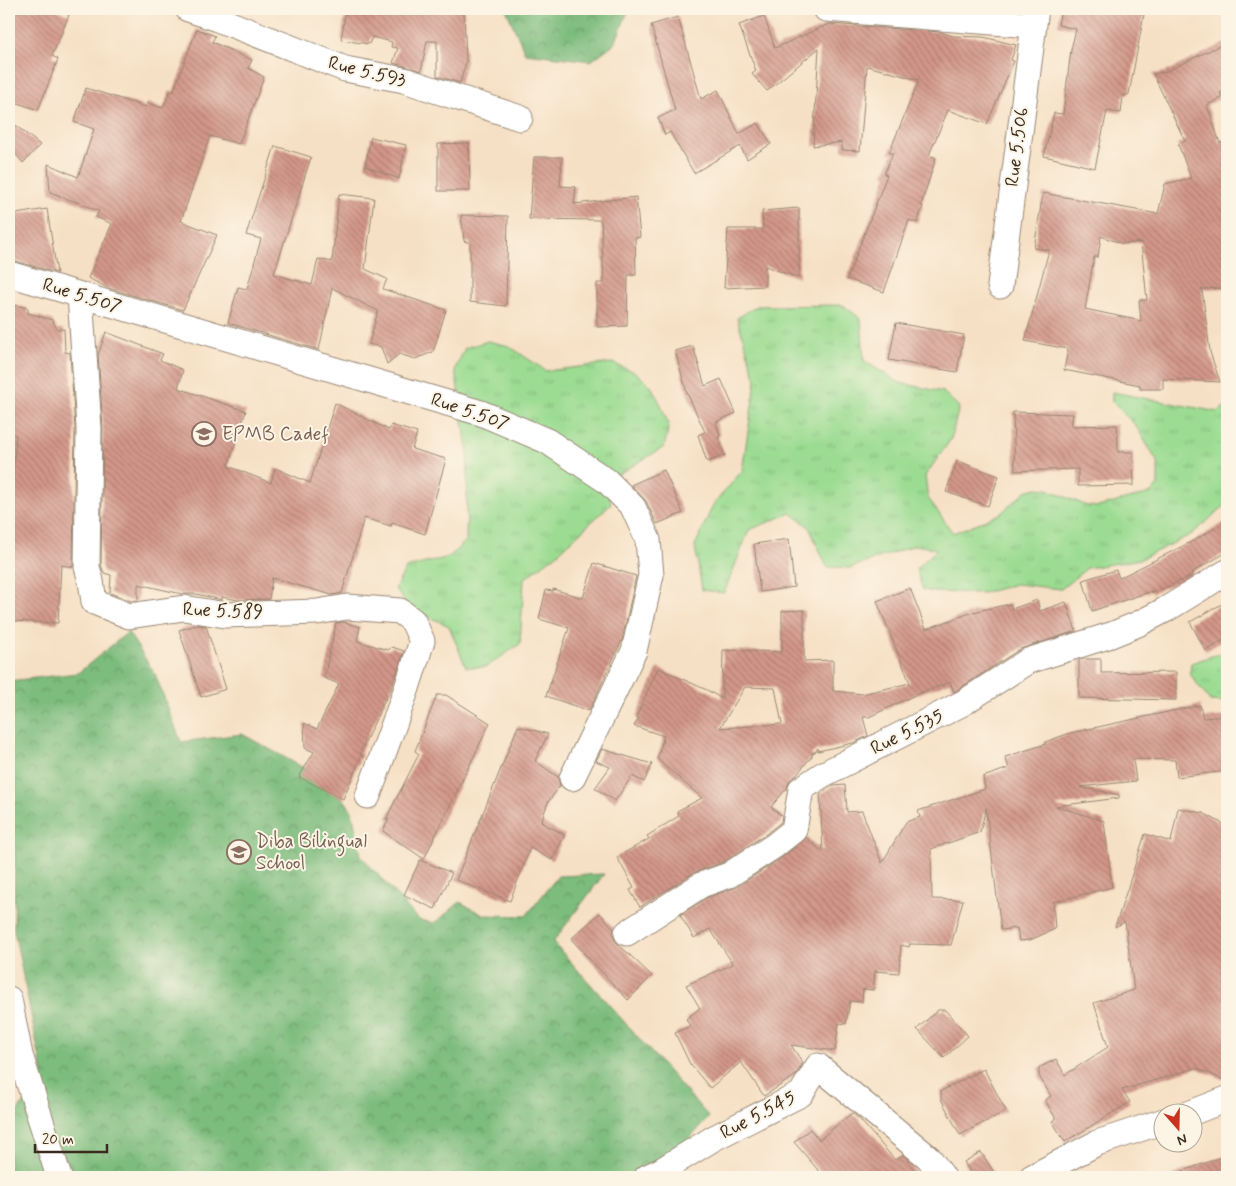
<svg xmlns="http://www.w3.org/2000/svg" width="1236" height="1186" font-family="Mynerve,sans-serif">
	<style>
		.grass { fill: url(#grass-tufts); stroke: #6b8358 }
		.forest { fill: url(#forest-crowns); stroke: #5c734d }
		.building { fill: url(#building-back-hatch); fill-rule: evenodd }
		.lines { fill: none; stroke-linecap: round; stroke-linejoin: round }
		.minor-casing { stroke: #988572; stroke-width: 27 }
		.minor { stroke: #fff; stroke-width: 25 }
		.labels { text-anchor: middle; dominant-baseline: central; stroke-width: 4; stroke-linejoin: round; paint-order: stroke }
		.street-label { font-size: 19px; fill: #3b2a1e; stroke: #fcf5e5 }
		.education-label { font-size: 19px; fill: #785e54; stroke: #fcf5e5; text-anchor: start }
	</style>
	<defs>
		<pattern id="grass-tufts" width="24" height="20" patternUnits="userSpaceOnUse" patternTransform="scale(1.25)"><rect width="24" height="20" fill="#9bdc92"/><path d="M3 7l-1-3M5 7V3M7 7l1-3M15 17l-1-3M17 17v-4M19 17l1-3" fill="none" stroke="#86bd7d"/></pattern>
		<pattern id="forest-crowns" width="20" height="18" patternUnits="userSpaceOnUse" patternTransform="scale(1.25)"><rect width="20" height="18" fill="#7cbc7c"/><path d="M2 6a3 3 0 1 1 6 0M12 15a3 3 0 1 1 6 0" fill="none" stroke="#679965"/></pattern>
		<pattern id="building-back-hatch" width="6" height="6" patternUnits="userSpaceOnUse" patternTransform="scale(1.25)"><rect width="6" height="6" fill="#d3978a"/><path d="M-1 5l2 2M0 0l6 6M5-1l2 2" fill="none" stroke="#ac7b70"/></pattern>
	</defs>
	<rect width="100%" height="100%" fill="#fcf5e5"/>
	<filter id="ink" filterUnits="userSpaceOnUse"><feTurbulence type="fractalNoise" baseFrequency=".02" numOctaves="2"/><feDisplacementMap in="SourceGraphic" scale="10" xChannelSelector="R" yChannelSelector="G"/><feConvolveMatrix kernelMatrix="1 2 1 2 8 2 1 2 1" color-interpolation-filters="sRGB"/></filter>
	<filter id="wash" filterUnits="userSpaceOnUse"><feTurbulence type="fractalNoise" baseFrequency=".0096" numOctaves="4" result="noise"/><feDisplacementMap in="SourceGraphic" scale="20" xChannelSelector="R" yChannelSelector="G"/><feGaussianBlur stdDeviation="1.12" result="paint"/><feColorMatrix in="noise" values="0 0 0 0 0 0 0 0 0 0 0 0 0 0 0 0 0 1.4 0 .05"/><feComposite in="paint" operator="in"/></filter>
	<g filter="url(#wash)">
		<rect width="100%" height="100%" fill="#f6e0c5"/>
		<g class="grass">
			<path d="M 843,305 L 861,319 L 864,361 L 900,383 L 943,392 L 959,407 L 951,439 L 925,476 L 928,498 L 953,533 L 1000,514 L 1026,491 L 1036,488 L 1047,489 L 1087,506 L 1098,507 L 1151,493 L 1158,485 L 1158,463 L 1136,426 L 1112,402 L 1112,392 L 1218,412 L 1227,405 L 1227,504 L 1192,534 L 1141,559 L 1087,568 L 1061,589 L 1016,584 L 983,593 L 935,592 L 923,590 L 916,569 L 937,549 L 915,545 L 850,568 L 827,567 L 809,527 L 791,513 L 749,530 L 724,593 L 702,590 L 695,546 L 713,505 L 742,471 L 756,380 L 737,318 L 757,306 Z"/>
			<path d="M 488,341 L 509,346 L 546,371 L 612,363 L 635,372 L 651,386 L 661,405 L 669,426 L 664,447 L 607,481 L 611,504 L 557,554 L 524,579 L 520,644 L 486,667 L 466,667 L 449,626 L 410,608 L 395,589 L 406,568 L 449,557 L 466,541 L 468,454 L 455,369 L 465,348 Z"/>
			<path d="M 1227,651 L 1227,702 L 1210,701 L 1190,674 L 1191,663 Z"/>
		</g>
		<g class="forest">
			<path d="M 506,9 L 629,9 L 615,43 L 591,61 L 525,53 Z"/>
			<path d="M 128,632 L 155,674 L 181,742 L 242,734 L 322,778 L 339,792 L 352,811 L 361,856 L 419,920 L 435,923 L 460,902 L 483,915 L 526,916 L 558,876 L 604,874 L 553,942 L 709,1117 L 683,1146 L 629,1177 L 9,1177 L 9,1124 L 43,1074 L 14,931 L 15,849 L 9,821 L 9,681 L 78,673 Z"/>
		</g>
		<g id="blocks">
			<g class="building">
				<path d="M 9,9 L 55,9 L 69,15 L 52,56 L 58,59 L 38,110 L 9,100 Z"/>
				<path d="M 346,9 L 464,9 L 466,62 L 460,83 L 437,76 L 437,41 L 427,41 L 421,71 L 393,63 L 398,48 L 391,47 L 392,42 L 372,37 L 369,44 L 341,40 Z"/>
				<path d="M 1061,9 L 1145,9 L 1129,94 L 1123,96 L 1121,113 L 1107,111 L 1095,168 L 1044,156 L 1054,113 L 1063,114 L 1071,50 L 1076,29 L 1058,25 Z"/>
				<path d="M 764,16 L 775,48 L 829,24 L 941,32 L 953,36 L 983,37 L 1016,45 L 1011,60 L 1014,61 L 987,124 L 948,110 L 929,155 L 936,158 L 921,205 L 923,206 L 917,223 L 909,220 L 884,292 L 847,279 L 887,175 L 884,174 L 893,153 L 889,153 L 919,80 L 867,66 L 860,151 L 842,150 L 842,142 L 813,146 L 819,48 L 767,91 L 752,74 L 756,71 L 739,25 Z"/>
				<path d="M 678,17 L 701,99 L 718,90 L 739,134 L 758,123 L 771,144 L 747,159 L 740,146 L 694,173 L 670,132 L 665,135 L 658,118 L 675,110 L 651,25 Z"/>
				<path d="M 197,29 L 215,36 L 212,42 L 252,60 L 248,68 L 264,77 L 239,144 L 210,136 L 181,221 L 217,235 L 183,310 L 108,288 L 88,278 L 112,224 L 96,217 L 99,211 L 50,192 L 48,164 L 78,177 L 94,129 L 74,122 L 86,88 L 146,107 L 147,103 L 163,108 L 170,91 L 173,92 Z"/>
				<path d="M 1227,42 L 1227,90 L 1220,93 L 1222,98 L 1207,105 L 1220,143 L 1227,140 L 1227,288 L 1202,289 L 1210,352 L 1220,382 L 1163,379 L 1163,389 L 1140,389 L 1140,385 L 1064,370 L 1068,349 L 1025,341 L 1049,250 L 1034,248 L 1043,193 L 1158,214 L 1165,184 L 1191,178 L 1178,144 L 1185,141 L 1153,74 L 1165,72 ZM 1101,236 L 1123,244 L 1141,242 L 1147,300 L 1139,300 L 1141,321 L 1085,309 L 1094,257 L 1098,257 Z"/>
				<path d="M 9,120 L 40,145 L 23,163 L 9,146 Z"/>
				<path d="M 371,137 L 406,145 L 399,179 L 365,166 Z"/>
				<path d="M 469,143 L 470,191 L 438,191 L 438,144 Z"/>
				<path d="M 275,146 L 311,157 L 274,274 L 312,285 L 318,259 L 332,262 L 339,194 L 374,198 L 365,269 L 387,279 L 383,289 L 446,310 L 433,352 L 415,359 L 399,354 L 387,364 L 381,347 L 369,344 L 378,311 L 332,288 L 319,350 L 228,323 L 238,287 L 247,289 L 261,239 L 246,235 Z"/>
				<path d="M 534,157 L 562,157 L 560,186 L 576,187 L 574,204 L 636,197 L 640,237 L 635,238 L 636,275 L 628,275 L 627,326 L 597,327 L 597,283 L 604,283 L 601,220 L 529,219 Z"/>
				<path d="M 799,208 L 799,278 L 765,266 L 765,286 L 724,288 L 728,229 L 763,229 L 762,211 Z"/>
				<path d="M 47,209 L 57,273 L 12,260 L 9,232 L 9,215 Z"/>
				<path d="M 461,215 L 508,216 L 506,306 L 470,302 L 470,243 L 464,241 Z"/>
				<path d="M 9,304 L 28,308 L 28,313 L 52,320 L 57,329 L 64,329 L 65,352 L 70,353 L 75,428 L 73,567 L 61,565 L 58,623 L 9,621 L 11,491 L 12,491 L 16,435 L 9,434 Z"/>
				<path d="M 896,323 L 964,335 L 957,372 L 889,360 Z"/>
				<path d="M 106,332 L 163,354 L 160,360 L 183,370 L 178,388 L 246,411 L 228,466 L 271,483 L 275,468 L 310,483 L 335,403 L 389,430 L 391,425 L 417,433 L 412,449 L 446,459 L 425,534 L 392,523 L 391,526 L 364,518 L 342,593 L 332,595 L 272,578 L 269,599 L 238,600 L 222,597 L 222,600 L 196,594 L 182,594 L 138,584 L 138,600 L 131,601 L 110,593 L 111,575 L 104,573 L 101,565 L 103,428 L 98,355 Z"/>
				<path d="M 693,346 L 705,386 L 721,379 L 736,413 L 716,422 L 720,436 L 718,437 L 725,455 L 707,462 L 698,435 L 705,432 L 687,393 L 675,351 Z"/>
				<path d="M 1013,412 L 1073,414 L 1071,426 L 1117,425 L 1118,452 L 1133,452 L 1134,485 L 1078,486 L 1078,469 L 1015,471 Z"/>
				<path d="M 957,461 L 999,476 L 988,506 L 946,492 Z"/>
				<path d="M 664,470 L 683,513 L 657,524 L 646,501 L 631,485 Z"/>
				<path d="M 1227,521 L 1227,552 L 1191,573 L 1192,576 L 1152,593 L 1152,591 L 1092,611 L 1083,580 L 1116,570 L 1119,578 L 1195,540 Z"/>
				<path d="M 789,539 L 794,587 L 760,592 L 754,544 Z"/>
				<path d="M 594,563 L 636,576 L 622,640 L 589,711 L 546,696 L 569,628 L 539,619 L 546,590 L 553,591 L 553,589 L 583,598 Z"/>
				<path d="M 910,588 L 926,629 L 973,612 L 1010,604 L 1012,609 L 1037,600 L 1040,611 L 1066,602 L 1076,631 L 1020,649 L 954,692 L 950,682 L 915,695 L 869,717 L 863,717 L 868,736 L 853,743 L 818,751 L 818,748 L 815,752 L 812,753 L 812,756 L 797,774 L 789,781 L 787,788 L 771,807 L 782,816 L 781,822 L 766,834 L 723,862 L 693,873 L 640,907 L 630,890 L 634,888 L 617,857 L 649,839 L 647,836 L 679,816 L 677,811 L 702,798 L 657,759 L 664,736 L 634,726 L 639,718 L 636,717 L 658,668 L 707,690 L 722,699 L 723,650 L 782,652 L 782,611 L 804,610 L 804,661 L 833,660 L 833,691 L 862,694 L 910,683 L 877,601 ZM 745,687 L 775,688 L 782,724 L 720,728 Z"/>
				<path d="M 1227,601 L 1227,638 L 1206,651 L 1190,622 Z"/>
				<path d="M 343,622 L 360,627 L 357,641 L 388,650 L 392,647 L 404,651 L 389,695 L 387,695 L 360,753 L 362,754 L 343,799 L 299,777 L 314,752 L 305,748 L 304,723 L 317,729 L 339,684 L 324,678 L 336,623 Z"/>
				<path d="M 197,625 L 206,626 L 226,689 L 201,697 L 179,630 Z"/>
				<path d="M 1083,659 L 1101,659 L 1101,673 L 1176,672 L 1176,700 L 1079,698 L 1079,660 Z"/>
				<path d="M 437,695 L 446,695 L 490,723 L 424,859 L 383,831 L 389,819 L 386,819 L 419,754 L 415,751 Z"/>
				<path d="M 1200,705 L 1203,718 L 1227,716 L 1227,771 L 1177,777 L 1175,760 L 1133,759 L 1136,781 L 1080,787 L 1119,795 L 1119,798 L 1056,806 L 1104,821 L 1112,887 L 1053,902 L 1055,929 L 1030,940 L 1019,941 L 1017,928 L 1001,930 L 986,808 L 980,832 L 931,849 L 932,899 L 963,900 L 951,945 L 910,944 L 909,947 L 901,945 L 899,973 L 875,971 L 873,990 L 863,989 L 862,1002 L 850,1001 L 846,1024 L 839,1023 L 835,1051 L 791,1045 L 803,1063 L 796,1075 L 764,1096 L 741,1062 L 710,1088 L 690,1064 L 675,1033 L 690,1026 L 686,1019 L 700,1008 L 686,985 L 733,964 L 710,929 L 694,938 L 680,915 L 707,898 L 737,887 L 783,857 L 803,841 L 806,837 L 823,852 L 820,794 L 833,786 L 845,785 L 847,812 L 862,811 L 882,863 L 906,822 L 920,817 L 918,811 L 985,789 L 983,777 L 1009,768 L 1005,757 L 1046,744 L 1045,742 L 1070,733 Z"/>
				<path d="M 518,726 L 548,734 L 535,761 L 558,777 L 560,786 L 548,802 L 541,822 L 565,835 L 552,860 L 530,848 L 510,901 L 456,880 Z"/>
				<path d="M 602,749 L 652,764 L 644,782 L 632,776 L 615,801 L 595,788 L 610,767 L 596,761 Z"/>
				<path d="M 1178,808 L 1203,813 L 1227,826 L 1227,1081 L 1196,1068 L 1122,1090 L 1130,1102 L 1065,1142 L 1052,1121 L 1056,1119 L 1045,1100 L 1051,1096 L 1039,1076 L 1039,1068 L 1056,1059 L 1065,1075 L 1108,1047 L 1094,1003 L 1134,990 L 1125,922 L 1115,927 L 1145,834 L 1171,842 Z"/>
				<path d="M 420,860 L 452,873 L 435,909 L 404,895 Z"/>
				<path d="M 600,913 L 614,929 L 613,934 L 615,941 L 652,976 L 628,1000 L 571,939 Z"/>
				<path d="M 938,1010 L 945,1010 L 968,1036 L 944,1058 L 917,1029 Z"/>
				<path d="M 984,1069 L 1006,1111 L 960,1135 L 941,1099 L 941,1091 Z"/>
				<path d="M 852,1113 L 861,1121 L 895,1160 L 903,1155 L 907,1158 L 918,1177 L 824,1177 L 794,1142 L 810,1129 L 819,1140 Z"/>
				<path d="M 981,1152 L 997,1177 L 973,1177 L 964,1162 Z"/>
				<path d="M 1227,1155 L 1227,1177 L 1173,1177 L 1172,1175 Z"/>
			</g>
		</g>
	</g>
	<g filter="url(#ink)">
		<use href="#blocks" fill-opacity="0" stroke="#988572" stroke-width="1"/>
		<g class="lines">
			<defs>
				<g id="minor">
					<path d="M 188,9 L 215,18 L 345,69 L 404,80 L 520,118"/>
					<path d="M 826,9 L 1032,25"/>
					<path d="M 9,274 L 481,413 L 547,441 L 607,481 L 633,507 L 648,540 L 651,575 L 634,651 L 572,778"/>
					<path d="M 1000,286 L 1036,9"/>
					<path d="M 80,295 L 89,428 L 87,567 L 91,581 L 94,602 L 129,616 L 184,608 L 225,615 L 317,612 L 347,607 L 400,611 L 413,621 L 422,641 L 407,688 L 368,796"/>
					<path d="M 627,933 L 701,885 L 729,875 L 774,846 L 794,830 L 801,789 L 822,775 L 963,703 L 1028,661 L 1111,635 L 1138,624 L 1165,610 L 1227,572"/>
					<path d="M 9,999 L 20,1055 L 59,1177"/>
					<path d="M 1188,1114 L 1227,1099"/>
					<path d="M 647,1177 L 662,1170 L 714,1138 L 801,1094 L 818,1066 L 929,1158 L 943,1177"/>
					<path d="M 1032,1177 L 1097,1143 L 1164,1121"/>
				</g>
			</defs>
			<use href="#minor" class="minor-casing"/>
			<use href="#minor" class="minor"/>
		</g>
	</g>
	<defs>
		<symbol id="school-ring" viewBox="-11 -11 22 22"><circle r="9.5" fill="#fcf5e5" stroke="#8d6e63" stroke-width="1.5"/><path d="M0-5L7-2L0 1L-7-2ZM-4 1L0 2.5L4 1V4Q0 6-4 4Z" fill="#8d6e63"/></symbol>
	</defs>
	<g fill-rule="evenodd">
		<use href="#school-ring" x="190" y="420" width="28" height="28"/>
		<use href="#school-ring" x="225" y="838" width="28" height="28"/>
	</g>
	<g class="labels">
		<g class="street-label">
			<text transform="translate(367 72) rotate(14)">Rue 5.593</text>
			<text transform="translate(1017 147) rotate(-83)">Rue 5.506</text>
			<text transform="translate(82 296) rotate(17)">Rue 5.507</text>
			<text transform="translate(470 412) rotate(19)">Rue 5.507</text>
			<text transform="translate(223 611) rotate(2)">Rue 5.589</text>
			<text transform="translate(907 732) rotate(-27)">Rue 5.535</text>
			<text transform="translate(758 1115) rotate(-28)">Rue 5.545</text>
		</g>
		<g class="education-label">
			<text x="222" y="434">EPMB Cadef</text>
			<text x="256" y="841">Diba Bilingual<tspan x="256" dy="22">School</tspan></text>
		</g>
	</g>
	<rect width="1236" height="1186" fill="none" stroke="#fcf5e5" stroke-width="30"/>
	<g transform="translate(1178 1128) rotate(160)"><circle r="24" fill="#fcf5e5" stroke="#afa495"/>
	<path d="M0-4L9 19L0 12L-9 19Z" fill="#c8321e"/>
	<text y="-8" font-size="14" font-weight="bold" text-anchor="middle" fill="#3b2a1e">N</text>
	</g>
	<path d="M35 1144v8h72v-8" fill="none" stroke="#3b2a1e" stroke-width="2.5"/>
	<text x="42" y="1144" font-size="15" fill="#3b2a1e" stroke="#fcf5e5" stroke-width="4" paint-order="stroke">20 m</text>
</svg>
